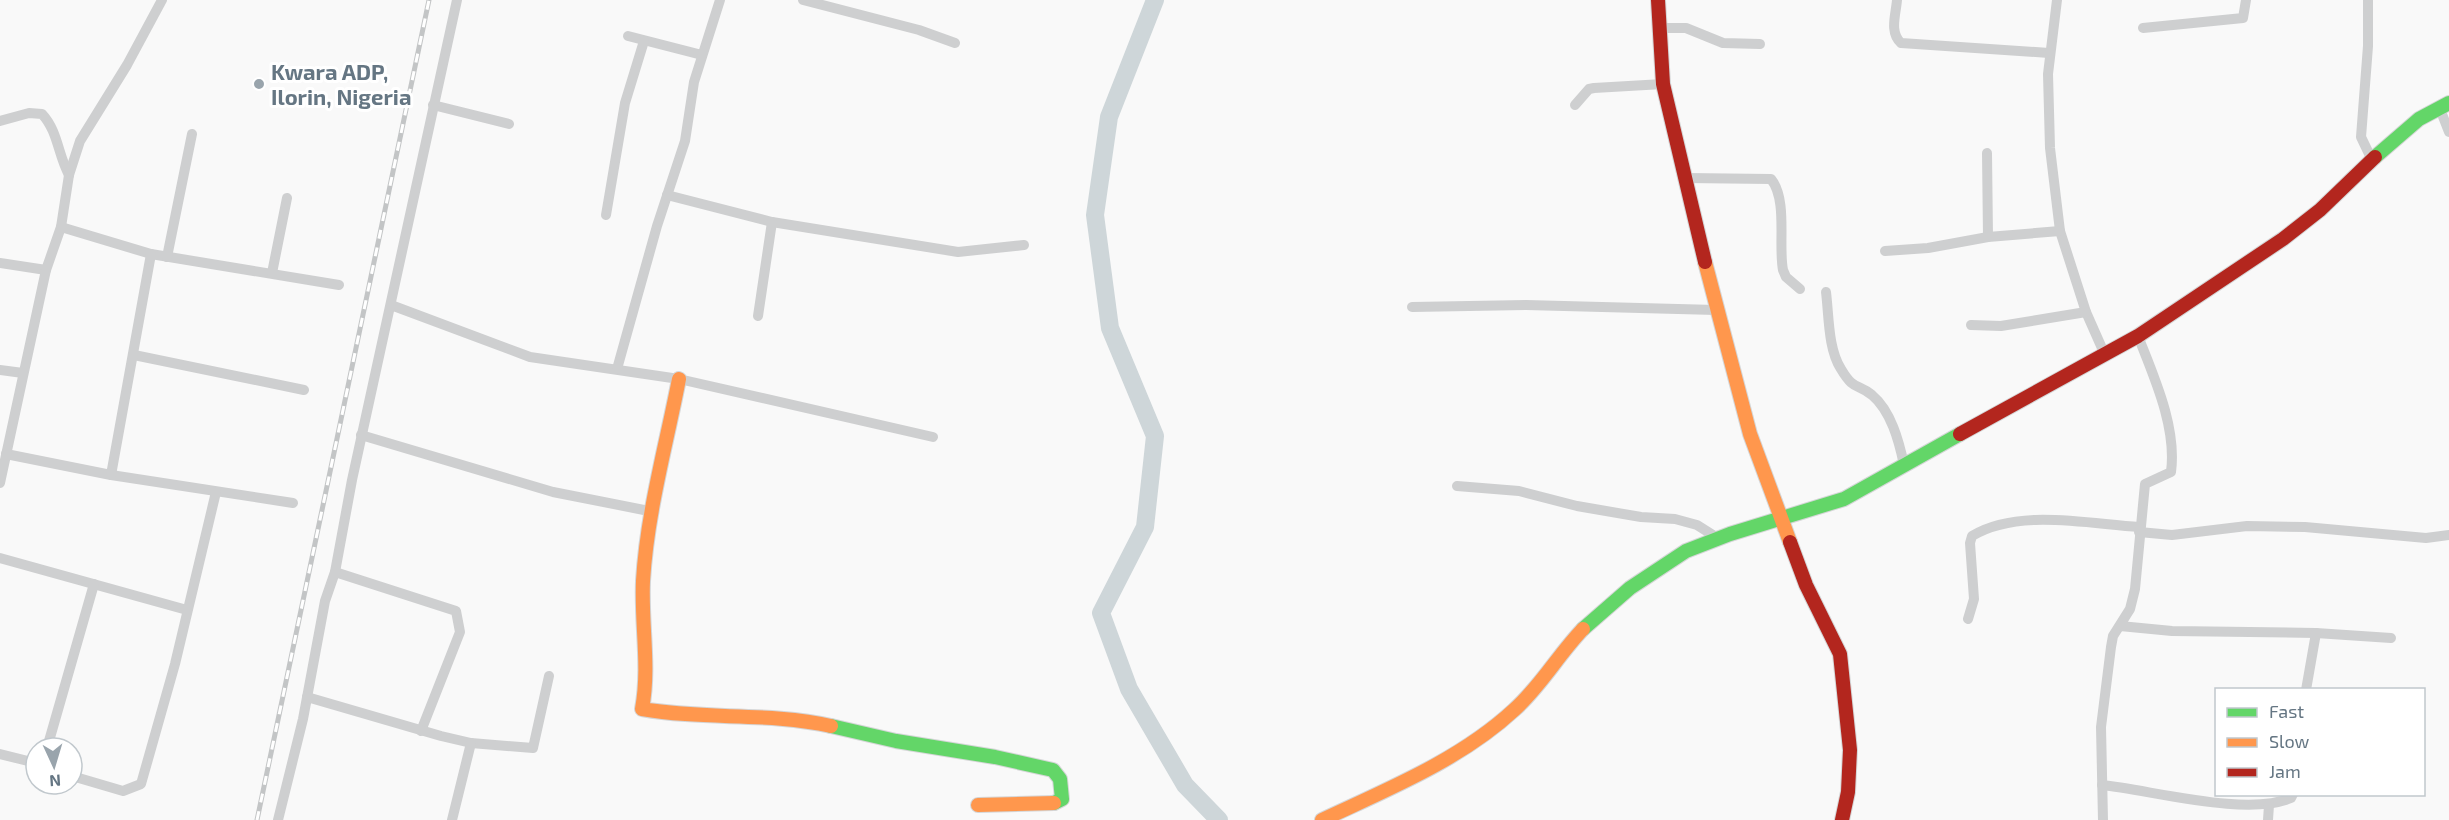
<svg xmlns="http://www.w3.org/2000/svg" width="2449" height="820" font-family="'Exo 2',sans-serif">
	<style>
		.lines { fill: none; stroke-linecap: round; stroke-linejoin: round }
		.river { stroke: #ced6d9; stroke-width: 18 }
		.fast-casing { stroke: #d5d6d7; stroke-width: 16 }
		.slow-casing { stroke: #d5d6d7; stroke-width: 16 }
		.jam-casing { stroke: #d5d6d7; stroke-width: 16 }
		.street { stroke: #cecfd0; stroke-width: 10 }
		.fast { stroke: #63d668; stroke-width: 14 }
		.slow { stroke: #ff974d; stroke-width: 14 }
		.jam { stroke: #b3261e; stroke-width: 14 }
		.rail-casing { stroke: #c3c5c6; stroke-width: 5 }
		.rail { stroke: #fff; stroke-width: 3; stroke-dasharray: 9; stroke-linecap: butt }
		.poi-dot { fill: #99a4ac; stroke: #fff; stroke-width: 2 }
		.labels { text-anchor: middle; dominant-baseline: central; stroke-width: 6; stroke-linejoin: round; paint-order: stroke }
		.poi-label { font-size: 22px; font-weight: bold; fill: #657683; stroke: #fff; text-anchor: start }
	</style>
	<rect width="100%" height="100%" fill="#f9f9f9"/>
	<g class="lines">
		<path class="river" d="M 1155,0 L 1109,117 L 1095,215 L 1110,328 L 1155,436 L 1145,527 L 1101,613 L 1129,689 L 1185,785 L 1219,820"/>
		<defs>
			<g id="fast">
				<path d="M 2375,157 L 2419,119 L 2449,103"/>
				<path d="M 1583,629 L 1630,588 L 1686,551 L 1730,534 L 1844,499 L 1960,434"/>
				<path d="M 831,726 L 896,741 L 995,757 L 1053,770 L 1060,779 L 1062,799 L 1054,803"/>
			</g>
			<g id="slow">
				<path d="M 1705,262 L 1750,434 L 1790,542"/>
				<path d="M 679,379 C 666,446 647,513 643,581 C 641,625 650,666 642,709 C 704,720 769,712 831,726"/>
				<path d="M 978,805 L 1054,803"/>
				<path d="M 1322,820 C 1388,789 1460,760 1514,710 C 1541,686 1558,655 1583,629"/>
			</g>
			<g id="jam">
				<path d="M 1658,0 L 1663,84 L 1705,262"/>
				<path d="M 1960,434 L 2138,336 L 2283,239 L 2320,210 L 2375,157"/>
				<path d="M 1790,542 L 1806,585 L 1840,654 L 1850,750 L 1848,792 L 1842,820"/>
			</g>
		</defs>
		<use href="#fast" class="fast-casing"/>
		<use href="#slow" class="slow-casing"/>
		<use href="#jam" class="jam-casing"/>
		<g class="street">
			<path d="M 803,0 L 919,30 L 955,43"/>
			<path d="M 1897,0 C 1896,14 1889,32 1901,43 L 2049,53"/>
			<path d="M 2057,0 L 2048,74 L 2050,148 L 2060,231 L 2086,312 L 2105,355"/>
			<path d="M 2368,0 L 2368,46 L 2361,137 L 2372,160"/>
			<path d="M 1660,28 L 1686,28 L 1723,43 L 1760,44"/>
			<path d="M 2143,28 L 2243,18 L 2246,0"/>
			<path d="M 628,36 L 702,55"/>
			<path d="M 433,105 L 509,124"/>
			<path d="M 1575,105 L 1589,89 L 1594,88 L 1663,84"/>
			<path d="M 2440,109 L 2449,132"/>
			<path d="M 0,121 L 29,113 L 42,114 C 58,131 58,155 69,175"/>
			<path d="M 1987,153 L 1988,237"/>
			<path d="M 1686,178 L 1771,179 C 1788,200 1778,245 1783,270 L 1786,277 L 1800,289"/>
			<path d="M 667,195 L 772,222 L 958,252 L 1024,245"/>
			<path d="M 606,215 L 625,103 L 644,41"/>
			<path d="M 61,227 L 151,254 L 339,285"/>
			<path d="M 1885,251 L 1928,248 L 1988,237 L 2060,231"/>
			<path d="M 167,257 L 192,134"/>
			<path d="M 0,263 L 46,270"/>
			<path d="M 272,273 L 287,198"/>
			<path d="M 1826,292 C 1829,316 1828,349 1841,369 C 1854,391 1857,383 1872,395 C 1891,411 1899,441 1904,465"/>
			<path d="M 391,305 L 530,357 L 679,379 L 933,437"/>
			<path d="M 1412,307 L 1526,305 L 1716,310"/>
			<path d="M 758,316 L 772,222"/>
			<path d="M 1971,325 L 2001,326 L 2086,312"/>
			<path d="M 134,355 L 304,390"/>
			<path d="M 617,369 L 657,226 L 685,141 L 694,82 L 720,0"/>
			<path d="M 0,370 L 23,373"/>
			<path d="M 361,435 L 553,492 L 654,512"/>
			<path d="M 6,454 L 111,475 L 293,503"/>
			<path d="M 111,475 L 151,254"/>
			<path d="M 0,483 L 46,270 L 61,227 L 69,175 L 80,141 L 127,65 L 162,0"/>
			<path d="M 1457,486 L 1519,491 L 1577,506 L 1641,517 L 1675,519 L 1697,525 L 1716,537"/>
			<path d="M 2139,532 L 2172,535 L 2247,526 L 2305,527 L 2426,538 L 2449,535"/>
			<path d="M 0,558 L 187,610"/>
			<path d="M 335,572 L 456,611 L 460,632 L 421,731"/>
			<path d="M 1968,619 L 1974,599 L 1970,543 L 1972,536 C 2018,508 2089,524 2139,527"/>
			<path d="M 2120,626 L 2172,631 L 2316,633 L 2391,638"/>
			<path d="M 2306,690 L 2316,633"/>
			<path d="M 307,697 L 441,736 L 471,743 L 533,748 L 549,676"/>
			<path d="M 47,748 L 94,584"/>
			<path d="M 0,754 L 36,763"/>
			<path d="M 72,776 L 123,791 L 141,784 L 175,664 L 216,492"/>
			<path d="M 2102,785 C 2151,790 2247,817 2291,798 L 2293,794"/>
			<path d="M 278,820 L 303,719 L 325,601 L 335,572 L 352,480 L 457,0"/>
			<path d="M 452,820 L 471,743"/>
			<path d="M 2103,820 L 2101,727 L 2111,647 L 2113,636 L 2130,609 L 2135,589 L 2145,484 L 2171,472 C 2177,427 2154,377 2138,336"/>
			<path d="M 2268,820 L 2269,805"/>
		</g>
		<use href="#fast" class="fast"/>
		<use href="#slow" class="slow"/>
		<use href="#jam" class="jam"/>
		<defs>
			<path id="rail" d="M 257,820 L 429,0"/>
		</defs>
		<use href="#rail" class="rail-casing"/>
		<use href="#rail" class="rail"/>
	</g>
	<circle class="poi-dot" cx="259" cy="84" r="6"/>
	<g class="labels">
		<g class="poi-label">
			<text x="271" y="71">Kwara ADP,<tspan x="271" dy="25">Ilorin, Nigeria</tspan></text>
		</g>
	</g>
	<rect x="2215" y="688" width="210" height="108" fill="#ffffff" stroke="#c1c8cd" stroke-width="1.5"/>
	<rect x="2227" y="708" width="30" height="9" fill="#63d668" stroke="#c1c8cd" stroke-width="1.5"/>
	<text x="2269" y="718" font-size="18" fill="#657683">Fast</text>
	<rect x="2227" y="738" width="30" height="9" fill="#ff974d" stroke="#c1c8cd" stroke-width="1.5"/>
	<text x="2269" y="748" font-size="18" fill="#657683">Slow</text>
	<rect x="2227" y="768" width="30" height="9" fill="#b3261e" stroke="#c1c8cd" stroke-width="1.5"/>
	<text x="2269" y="778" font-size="18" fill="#657683">Jam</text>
	<g transform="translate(54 766) rotate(176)"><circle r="28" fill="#ffffff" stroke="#c1c8cd" stroke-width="1.5"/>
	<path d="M0-4.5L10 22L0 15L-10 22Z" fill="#99a4ac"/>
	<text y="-9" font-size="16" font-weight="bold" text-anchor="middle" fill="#657683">N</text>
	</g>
</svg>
